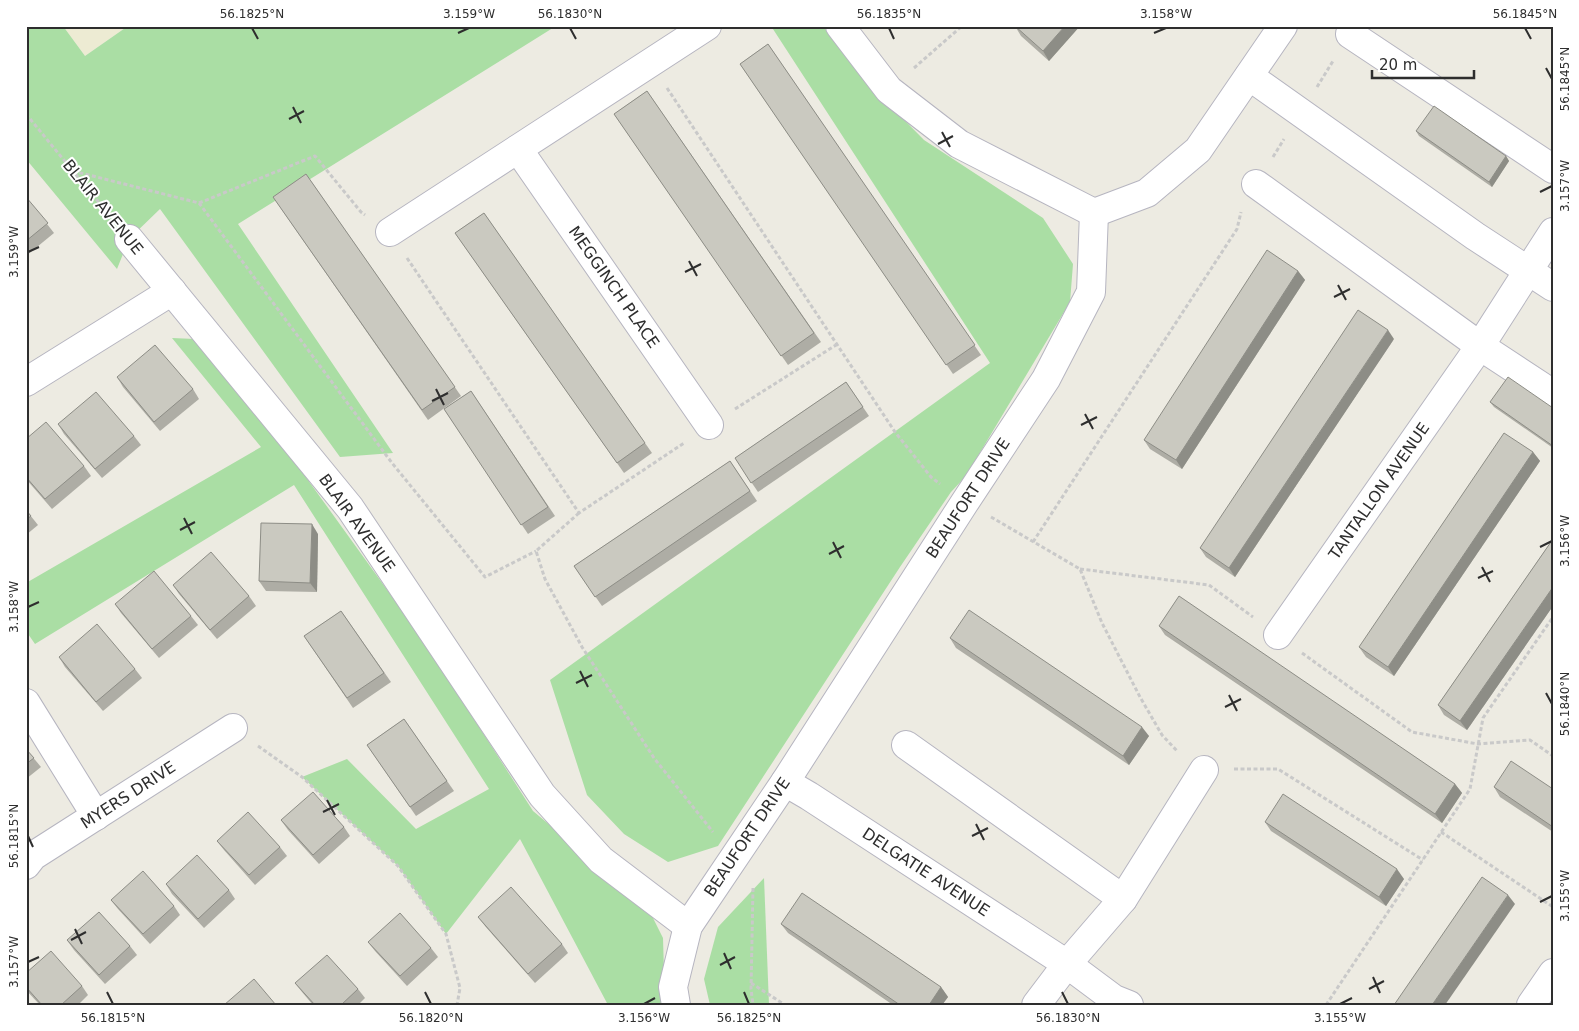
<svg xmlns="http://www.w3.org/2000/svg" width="1579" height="1031" font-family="'DejaVu Sans',sans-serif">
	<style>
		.education { fill: #edebd3 }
		.green { fill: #aadea4 }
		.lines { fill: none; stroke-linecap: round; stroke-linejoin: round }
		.minor-casing { stroke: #b6b5c0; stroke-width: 30 }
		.path { stroke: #c9c9c9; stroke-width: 3; stroke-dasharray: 4 2.5; stroke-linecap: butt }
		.minor { stroke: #fff; stroke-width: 28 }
		.wall { fill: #aeada5 }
		.shaded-wall { fill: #8d8d86 }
		.building { fill: #cac9c0; stroke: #8d8d86 }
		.ticks { fill: none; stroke: #2e2e2e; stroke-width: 2 }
		.labels { text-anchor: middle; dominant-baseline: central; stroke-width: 4; stroke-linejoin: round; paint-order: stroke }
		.street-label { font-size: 16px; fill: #2e2e2e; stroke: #fff }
		.neatline { fill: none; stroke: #2e2e2e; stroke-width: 2 }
		.ticks-label { font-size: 12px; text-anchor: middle; fill: #2e2e2e }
	</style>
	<rect width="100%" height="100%" fill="#edebe2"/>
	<path class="education" d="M 63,26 L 128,26 L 85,56 Z"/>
	<g class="green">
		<path d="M 26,26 L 63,26 L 85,56 L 128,26 L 556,26 L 238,224 L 393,453 L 340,457 L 160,209 L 129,239 L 117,269 L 26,159 Z"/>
		<path d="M 771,26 L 823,26 L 864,79 L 924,140 L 1043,218 L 1073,264 L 1070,302 L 966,476 L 951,492 L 900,567 L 718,846 L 668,862 L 624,834 L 587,795 L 550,680 L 990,363 Z"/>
		<path d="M 172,338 L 195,339 L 300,469 L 424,641 L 533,811 L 647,906 L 663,938 L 665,1005 L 608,1005 L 520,839 L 446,934 L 398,866 L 302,777 L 347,759 L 416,829 L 489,789 L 294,485 L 35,644 L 26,631 L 26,583 L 261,447 Z"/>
		<path d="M 764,878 L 769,1005 L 710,1005 L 704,979 L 718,927 Z"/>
	</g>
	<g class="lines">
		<defs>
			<g id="minor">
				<path d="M 840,26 L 889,90 L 959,144 L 1094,213"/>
				<path d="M 1350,34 L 1553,169"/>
				<path d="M 1249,76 L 1475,236 L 1553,287"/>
				<path d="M 518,149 L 709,425"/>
				<path d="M 1256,184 L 1480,346 L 1553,394"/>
				<path d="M 1094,213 L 1147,193 L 1198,150 L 1283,26"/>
				<path d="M 390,232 L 707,26"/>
				<path d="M 129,239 L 350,508 L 542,795 L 601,860 L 688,926"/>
				<path d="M 26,382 L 172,291"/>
				<path d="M 1278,635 L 1480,346 L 1553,232"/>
				<path d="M 26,703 L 96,816"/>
				<path d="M 906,745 L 1123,899"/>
				<path d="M 785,782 L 809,796 L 1067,964 L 1114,999 L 1129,1005"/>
				<path d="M 26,865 L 33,856 L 233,728"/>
				<path d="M 676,1005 L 673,987 L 688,926 L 785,782 L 965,502 L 1046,379 L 1091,292 L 1094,213"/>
				<path d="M 1036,1005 L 1067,964 L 1123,899 L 1204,770"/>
				<path d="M 1531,1005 L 1553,973"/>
			</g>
		</defs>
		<use href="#minor" class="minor-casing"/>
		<g class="path">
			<path d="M 914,68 L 962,26"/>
			<path d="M 1317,87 L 1333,61"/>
			<path d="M 667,88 L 895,432 L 931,477 L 940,484"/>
			<path d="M 26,114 L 110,216"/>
			<path d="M 1273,157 L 1284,139"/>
			<path d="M 73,171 L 199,203 L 315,156 L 361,212 L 365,215"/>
			<path d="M 199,203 L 392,463 L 485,577 L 536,551"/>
			<path d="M 407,258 L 579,513 L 684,443"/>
			<path d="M 735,409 L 836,345"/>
			<path d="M 579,513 L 536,551 L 545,579 L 582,647 L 654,758 L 713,832"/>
			<path d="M 991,517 L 1080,569 L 1102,623 L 1140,697 L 1162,735 L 1178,752"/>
			<path d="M 1033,542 L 1237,229 L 1241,212"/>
			<path d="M 1080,569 L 1209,585 L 1253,617"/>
			<path d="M 1302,653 L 1412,732 L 1478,744 L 1530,740 L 1553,756"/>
			<path d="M 258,746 L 302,777 L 398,866 L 446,934 L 460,988 L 457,1005"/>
			<path d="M 1234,769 L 1278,769 L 1423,860"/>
			<path d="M 1441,832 L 1553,907"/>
			<path d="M 753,888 L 751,989 L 753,1005"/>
			<path d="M 751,983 L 785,1005"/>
			<path d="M 1326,1005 L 1470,789 L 1483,718 L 1553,617"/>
		</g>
		<use href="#minor" class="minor"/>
	</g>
	<g class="wall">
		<path d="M 1015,26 L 1080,26 L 1049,61 L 1021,36 Z"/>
		<path d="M 768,44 L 981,355 L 953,374 L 740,64 Z"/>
		<path d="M 647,91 L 821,342 L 788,365 L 614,114 Z"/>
		<path d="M 1416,131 L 1506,156 L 1509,161 L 1492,187 L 1419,136 Z"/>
		<path d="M 306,174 L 461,396 L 428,420 L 273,197 Z"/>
		<path d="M 26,197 L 54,233 L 26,256 Z"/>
		<path d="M 484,213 L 652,453 L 624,473 L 455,233 Z"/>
		<path d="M 1298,271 L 1305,280 L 1182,469 L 1150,449 L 1144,440 Z"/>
		<path d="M 1394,339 L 1235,577 L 1206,557 L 1200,548 Z"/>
		<path d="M 117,377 L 193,389 L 199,399 L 160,431 L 123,387 Z"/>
		<path d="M 846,382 L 869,416 L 758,492 L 735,458 Z"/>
		<path d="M 471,391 L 555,516 L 528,534 L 444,409 Z"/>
		<path d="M 1490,402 L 1553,408 L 1553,448 L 1494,407 Z"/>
		<path d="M 58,424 L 134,436 L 141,445 L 102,478 L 64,434 Z"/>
		<path d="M 26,439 L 84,466 L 91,476 L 52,509 L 26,479 Z"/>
		<path d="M 1533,452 L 1540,461 L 1394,676 L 1366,657 L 1359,647 Z"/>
		<path d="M 730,461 L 757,501 L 602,606 L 574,566 Z"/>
		<path d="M 26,510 L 38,525 L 26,535 Z"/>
		<path d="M 318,534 L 317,592 L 266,591 L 259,581 Z"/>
		<path d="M 1553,539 L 1553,606 L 1467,730 L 1444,715 L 1438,705 Z"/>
		<path d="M 173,585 L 249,596 L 256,606 L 217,639 L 179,594 Z"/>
		<path d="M 115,604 L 191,616 L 198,625 L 159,658 L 121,613 Z"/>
		<path d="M 341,611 L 391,682 L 353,708 L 304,636 Z"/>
		<path d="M 1159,626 L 1455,784 L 1462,793 L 1442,823 L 1165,635 Z"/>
		<path d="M 950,638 L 1149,736 L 1129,765 L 956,648 Z"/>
		<path d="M 59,657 L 135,669 L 142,678 L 103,711 L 65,667 Z"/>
		<path d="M 404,719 L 454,791 L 416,816 L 367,745 Z"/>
		<path d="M 26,749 L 41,767 L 26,779 Z"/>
		<path d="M 1494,787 L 1553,789 L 1553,832 L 1500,797 Z"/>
		<path d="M 281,820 L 344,827 L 350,836 L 319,864 L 288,830 Z"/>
		<path d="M 1265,822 L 1404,879 L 1386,906 L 1271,831 Z"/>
		<path d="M 217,841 L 280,847 L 287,856 L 255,885 L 224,850 Z"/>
		<path d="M 166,884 L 229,890 L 235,899 L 204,928 L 172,894 Z"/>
		<path d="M 111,900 L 174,906 L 180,915 L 150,944 L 118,909 Z"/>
		<path d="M 478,917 L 562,944 L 568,953 L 535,983 L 485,926 Z"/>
		<path d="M 781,924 L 941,987 L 948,997 L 942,1005 L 893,1005 L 788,933 Z"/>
		<path d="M 67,940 L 130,946 L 137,955 L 105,984 L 74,950 Z"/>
		<path d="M 368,942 L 431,948 L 438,957 L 407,986 L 375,951 Z"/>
		<path d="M 26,973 L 82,986 L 88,995 L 78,1005 L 40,1005 L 26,990 Z"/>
		<path d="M 295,983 L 358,989 L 365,998 L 358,1005 L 313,1005 L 302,992 Z"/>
	</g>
	<g class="shaded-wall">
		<path d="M 1065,26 L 1080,26 L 1049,61 L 1043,51 Z"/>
		<path d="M 1506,156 L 1509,161 L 1492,187 L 1489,182 Z"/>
		<path d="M 1298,271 L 1305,280 L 1182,469 L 1176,460 Z"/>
		<path d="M 1388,330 L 1394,339 L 1235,577 L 1229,568 Z"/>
		<path d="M 1533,452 L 1540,461 L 1394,676 L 1388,667 Z"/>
		<path d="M 312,524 L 318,534 L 317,592 L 310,583 Z"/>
		<path d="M 1553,587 L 1553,606 L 1467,730 L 1460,721 Z"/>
		<path d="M 1142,727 L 1149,736 L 1129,765 L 1123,756 Z"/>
		<path d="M 1455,784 L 1462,793 L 1442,823 L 1435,814 Z"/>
		<path d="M 1397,869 L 1404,879 L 1386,906 L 1379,897 Z"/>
		<path d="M 1508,895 L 1515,904 L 1445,1005 L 1432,1005 Z"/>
		<path d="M 941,987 L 948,997 L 942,1005 L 929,1005 Z"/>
	</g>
	<g class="building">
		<path d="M 1015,26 L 1065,26 L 1043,51 Z"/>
		<path d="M 768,44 L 975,345 L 946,365 L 740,64 Z"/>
		<path d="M 647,91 L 814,333 L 781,356 L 614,114 Z"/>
		<path d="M 1434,106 L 1506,156 L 1489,182 L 1416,131 Z"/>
		<path d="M 306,174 L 455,387 L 422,410 L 273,197 Z"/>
		<path d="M 26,197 L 48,223 L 26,241 Z"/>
		<path d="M 484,213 L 645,443 L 617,463 L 455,233 Z"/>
		<path d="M 1267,250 L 1298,271 L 1176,460 L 1144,440 Z"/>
		<path d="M 1358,310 L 1388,330 L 1229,568 L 1200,548 Z"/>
		<path d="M 155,345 L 193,389 L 154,422 L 117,377 Z"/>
		<path d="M 1508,377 L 1553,408 L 1553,446 L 1490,402 Z"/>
		<path d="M 846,382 L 863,407 L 751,483 L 735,458 Z"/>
		<path d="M 471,391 L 548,507 L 521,525 L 444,409 Z"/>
		<path d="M 96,392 L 134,436 L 95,469 L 58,424 Z"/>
		<path d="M 46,422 L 84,466 L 45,499 L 26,477 L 26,439 Z"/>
		<path d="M 1504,433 L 1533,452 L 1388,667 L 1359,647 Z"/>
		<path d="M 730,461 L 750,491 L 595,597 L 574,566 Z"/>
		<path d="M 26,510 L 31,516 L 26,520 Z"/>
		<path d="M 261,523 L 312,524 L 310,583 L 259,581 Z"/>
		<path d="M 1553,539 L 1553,587 L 1460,721 L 1438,705 Z"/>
		<path d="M 211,552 L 249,596 L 210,630 L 173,585 Z"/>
		<path d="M 154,571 L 191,616 L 152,649 L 115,604 Z"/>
		<path d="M 1179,596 L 1455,784 L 1435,814 L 1159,626 Z"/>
		<path d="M 969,610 L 1142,727 L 1123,756 L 950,638 Z"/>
		<path d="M 341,611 L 384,673 L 347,698 L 304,636 Z"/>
		<path d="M 97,624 L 135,669 L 96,702 L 59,657 Z"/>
		<path d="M 404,719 L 447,781 L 410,807 L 367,745 Z"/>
		<path d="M 26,749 L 34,758 L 26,764 Z"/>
		<path d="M 1511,761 L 1553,789 L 1553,827 L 1494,787 Z"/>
		<path d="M 313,792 L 344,827 L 313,855 L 281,820 Z"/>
		<path d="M 1283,794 L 1397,869 L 1379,897 L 1265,822 Z"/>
		<path d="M 248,812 L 280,847 L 249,875 L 217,841 Z"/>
		<path d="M 197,855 L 229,890 L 198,919 L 166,884 Z"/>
		<path d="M 143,871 L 174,906 L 143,934 L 111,900 Z"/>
		<path d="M 1482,877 L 1508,895 L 1432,1005 L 1394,1005 Z"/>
		<path d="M 511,887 L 562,944 L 528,974 L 478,917 Z"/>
		<path d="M 802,893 L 941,987 L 929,1005 L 900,1005 L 781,924 Z"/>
		<path d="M 99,912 L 130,946 L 99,975 L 67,940 Z"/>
		<path d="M 400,913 L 431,948 L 400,976 L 368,942 Z"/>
		<path d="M 51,951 L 82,986 L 61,1005 L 42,1005 L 26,987 L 26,973 Z"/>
		<path d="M 327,955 L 358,989 L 341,1005 L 315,1005 L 295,983 Z"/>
		<path d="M 254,979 L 276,1005 L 224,1005 Z"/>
	</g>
	<path class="ticks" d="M 252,28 L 258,39M 570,28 L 576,39M 889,28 L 894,39M 1525,28 L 1531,39M 458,33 L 469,28M 1154,33 L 1166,28M 1546,68 L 1552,79M 293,107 L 301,123M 289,119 L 304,111M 942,132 L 950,147M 938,144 L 953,136M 1540,192 L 1552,186M 28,252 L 39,247M 689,261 L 697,276M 685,272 L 701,264M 1338,285 L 1346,300M 1334,297 L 1350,289M 436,389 L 444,405M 432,401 L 448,393M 1085,414 L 1093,429M 1081,425 L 1097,417M 184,518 L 192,534M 180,530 L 195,522M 833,542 L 841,558M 1540,547 L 1552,541M 829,554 L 844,546M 1482,567 L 1490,582M 1478,578 L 1493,571M 28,607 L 39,602M 580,671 L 588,687M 576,683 L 592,675M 1546,693 L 1552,704M 1229,695 L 1237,711M 1225,707 L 1241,699M 327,800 L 335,815M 323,812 L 339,804M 976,824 L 984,840M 28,836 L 33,847M 972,836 L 988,828M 1540,902 L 1552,896M 75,929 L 82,944M 71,940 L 86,932M 724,953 L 731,969M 28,962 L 39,957M 720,965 L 735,957M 1373,977 L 1380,993M 1369,989 L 1384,981M 107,992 L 113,1004M 425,992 L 431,1004M 744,992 L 749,1004M 1062,992 L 1068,1004M 644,1004 L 655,998M 1340,1004 L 1352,998"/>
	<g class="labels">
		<g class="street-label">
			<text transform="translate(103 207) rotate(51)">BLAIR AVENUE</text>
			<text transform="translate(614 287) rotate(55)">MEGGINCH PLACE</text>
			<text transform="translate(1379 491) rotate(-55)">TANTALLON AVENUE</text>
			<text transform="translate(968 498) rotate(-57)">BEAUFORT DRIVE</text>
			<text transform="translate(357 523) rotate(54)">BLAIR AVENUE</text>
			<text transform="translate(128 795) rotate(-33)">MYERS DRIVE</text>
			<text transform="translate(747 837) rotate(-56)">BEAUFORT DRIVE</text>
			<text transform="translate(926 872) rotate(33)">DELGATIE AVENUE</text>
		</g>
	</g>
	<rect width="1579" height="1031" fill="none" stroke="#ffffff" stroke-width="55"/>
	<path d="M1372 70v8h102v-8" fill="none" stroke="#2e2e2e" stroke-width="2.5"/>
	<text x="1379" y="70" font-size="15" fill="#2e2e2e" stroke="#ffffff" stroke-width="4" paint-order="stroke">20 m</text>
	<rect x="28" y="28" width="1524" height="976" class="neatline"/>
	<g class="ticks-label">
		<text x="252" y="18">56.1825°N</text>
		<text x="469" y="18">3.159°W</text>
		<text x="570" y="18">56.1830°N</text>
		<text x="889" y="18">56.1835°N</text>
		<text x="1166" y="18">3.158°W</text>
		<text x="1525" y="18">56.1845°N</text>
		<text transform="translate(1565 79) rotate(-90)" y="4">56.1845°N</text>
		<text transform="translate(1565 186) rotate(-90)" y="4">3.157°W</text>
		<text transform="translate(14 252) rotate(-90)" y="4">3.159°W</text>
		<text transform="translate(1565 541) rotate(-90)" y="4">3.156°W</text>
		<text transform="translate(14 607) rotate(-90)" y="4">3.158°W</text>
		<text transform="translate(1565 704) rotate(-90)" y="4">56.1840°N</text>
		<text transform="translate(14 836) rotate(-90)" y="4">56.1815°N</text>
		<text transform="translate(1565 896) rotate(-90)" y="4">3.155°W</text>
		<text transform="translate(14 962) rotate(-90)" y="4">3.157°W</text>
		<text x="113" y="1022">56.1815°N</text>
		<text x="431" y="1022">56.1820°N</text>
		<text x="644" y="1022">3.156°W</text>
		<text x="749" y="1022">56.1825°N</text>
		<text x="1068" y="1022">56.1830°N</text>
		<text x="1340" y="1022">3.155°W</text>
	</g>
</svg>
